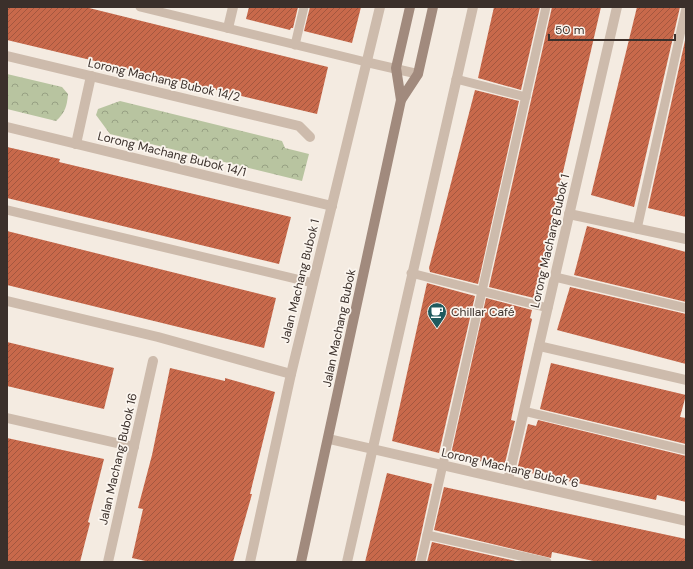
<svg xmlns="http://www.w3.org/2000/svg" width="693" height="569" font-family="'DM Sans',sans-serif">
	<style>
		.park { fill: url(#park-crowns) }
		.building { fill: url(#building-hatch) }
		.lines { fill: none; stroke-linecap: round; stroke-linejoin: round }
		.lane { stroke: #cdbbac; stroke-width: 9 }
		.street { stroke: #cdbbac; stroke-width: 10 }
		.secondary { stroke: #a18a7d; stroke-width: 10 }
		.labels { text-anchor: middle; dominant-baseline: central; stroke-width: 3.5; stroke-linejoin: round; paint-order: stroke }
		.street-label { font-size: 12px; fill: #3b302b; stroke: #fbf5ee }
		.poi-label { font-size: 12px; fill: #3b302b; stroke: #fbf5ee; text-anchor: start }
	</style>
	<defs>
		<pattern id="park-crowns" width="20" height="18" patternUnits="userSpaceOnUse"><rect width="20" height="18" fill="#b8c4a0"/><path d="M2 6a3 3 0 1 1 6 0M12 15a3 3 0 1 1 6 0" fill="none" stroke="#97a083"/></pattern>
		<pattern id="building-hatch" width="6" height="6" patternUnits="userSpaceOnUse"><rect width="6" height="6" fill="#c8694b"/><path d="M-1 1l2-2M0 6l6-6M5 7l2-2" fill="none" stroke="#a4573f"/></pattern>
	</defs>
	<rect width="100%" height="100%" fill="#f4ebe1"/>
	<g class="park">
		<path d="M 7,74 L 62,87 L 68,94 C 67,106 65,113 56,121 L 7,109 Z"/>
		<path d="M 120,101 L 282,141 L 285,148 L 309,154 L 302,181 L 110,134 L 96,115 L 98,109 Z"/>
	</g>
	<g class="building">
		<path d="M 7,7 L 85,7 L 328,67 L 317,114 L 7,40 Z"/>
		<path d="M 249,7 L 298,7 L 293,28 L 291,28 L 290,30 L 246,19 Z"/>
		<path d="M 310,7 L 361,7 L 352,43 L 304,31 Z"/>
		<path d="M 494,7 L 540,7 L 521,90 L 478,78 Z"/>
		<path d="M 552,7 L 601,7 L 534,298 L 489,287 Z"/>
		<path d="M 637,7 L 680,7 L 634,207 L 591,195 Z"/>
		<path d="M 686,36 L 686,217 L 648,208 Z"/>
		<path d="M 475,90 L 519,101 L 478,284 L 430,272 L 429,268 Z"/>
		<path d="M 7,147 L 60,159 L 59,162 L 291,217 L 279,264 L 7,198 Z"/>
		<path d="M 587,226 L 686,252 L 686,302 L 574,275 Z"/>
		<path d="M 7,231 L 276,298 L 264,348 L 7,285 Z"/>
		<path d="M 427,283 L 475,296 L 439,453 L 392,441 Z"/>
		<path d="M 570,287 L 686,314 L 686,364 L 557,330 Z"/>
		<path d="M 486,298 L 532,310 L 530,318 L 532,319 L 511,420 L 515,421 L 504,467 L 451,454 Z"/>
		<path d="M 7,342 L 114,368 L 104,409 L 7,386 Z"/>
		<path d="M 551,363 L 686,395 L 680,417 L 686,418 L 686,444 L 540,409 Z"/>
		<path d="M 170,368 L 225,381 L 225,378 L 275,392 L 250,494 L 252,494 L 233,562 L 150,562 L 132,558 L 143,509 L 138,508 L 152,455 Z"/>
		<path d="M 538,420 L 686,456 L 686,502 L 657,495 L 656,500 L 517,470 L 528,424 L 536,426 Z"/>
		<path d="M 7,438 L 104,459 L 88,522 L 90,523 L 80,562 L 7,562 Z"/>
		<path d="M 387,473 L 432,484 L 415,562 L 365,562 Z"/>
		<path d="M 444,487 L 686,539 L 686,562 L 598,562 L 552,552 L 551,558 L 434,530 Z"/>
		<path d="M 432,542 L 520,562 L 427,562 Z"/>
	</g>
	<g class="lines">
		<g class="lane">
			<path d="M 140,7 L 366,62"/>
			<path d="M 295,45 L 304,7"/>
			<path d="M 456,79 L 526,97"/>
			<path d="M 7,210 L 313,283"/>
			<path d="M 637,229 L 686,8"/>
			<path d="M 411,273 L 548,308"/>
			<path d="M 555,277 L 686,308"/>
			<path d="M 524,411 L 686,450"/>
			<path d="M 427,535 L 547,562"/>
			<path d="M 421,562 L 546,7"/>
		</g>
		<g class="street">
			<path d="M 228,28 L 233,7"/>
			<path d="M 7,56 L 299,126 L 310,137"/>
			<path d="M 366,62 L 418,74"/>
			<path d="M 7,127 L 332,206"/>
			<path d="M 76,144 L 91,76"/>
			<path d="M 569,214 L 686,239"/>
			<path d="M 7,301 L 158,337 L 291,374"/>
			<path d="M 539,346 L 686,380"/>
			<path d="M 7,418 L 134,447"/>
			<path d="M 329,439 L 686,521"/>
			<path d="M 508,480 L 617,7"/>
			<path d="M 108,562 L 153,361"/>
			<path d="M 250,562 L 291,374 L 380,7"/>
			<path d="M 347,562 L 473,7"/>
		</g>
		<g class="secondary">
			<path d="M 401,100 L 396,68 L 410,7"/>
			<path d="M 301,562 L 401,100 L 418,74 L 433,7"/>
		</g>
	</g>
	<defs>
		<symbol id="cafe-pin" viewBox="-11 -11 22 30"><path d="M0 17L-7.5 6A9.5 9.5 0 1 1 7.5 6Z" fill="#1f5a5e" stroke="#fbf5ee"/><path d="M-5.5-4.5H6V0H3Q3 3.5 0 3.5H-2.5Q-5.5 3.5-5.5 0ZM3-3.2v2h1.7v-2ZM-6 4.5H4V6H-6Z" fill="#fff"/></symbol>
	</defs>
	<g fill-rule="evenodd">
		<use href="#cafe-pin" x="426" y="301" width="22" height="30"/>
	</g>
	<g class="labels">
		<g class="street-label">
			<text transform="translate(164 80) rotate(13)">Lorong Machang Bubok 14/2</text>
			<text transform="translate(172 154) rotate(14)">Lorong Machang Bubok 14/1</text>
			<text transform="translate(550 241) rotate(-77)">Lorong Machang Bubok 1</text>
			<text transform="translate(300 281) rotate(-76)">Jalan Machang Bubok 1</text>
			<text transform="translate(339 328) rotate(-78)">Jalan Machang Bubok</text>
			<text transform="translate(118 459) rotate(-77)">Jalan Machang Bubok 16</text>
			<text transform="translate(510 468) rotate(13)">Lorong Machang Bubok 6</text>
		</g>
		<g class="poi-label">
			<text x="451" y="312">Chillar Café</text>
		</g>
	</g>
	<rect width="693" height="569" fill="none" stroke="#3b302b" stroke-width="16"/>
	<path d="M549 34v6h126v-6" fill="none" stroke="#3b302b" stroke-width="2"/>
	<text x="555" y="34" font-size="12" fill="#3b302b" stroke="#fbf5ee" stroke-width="3" paint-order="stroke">50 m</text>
</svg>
